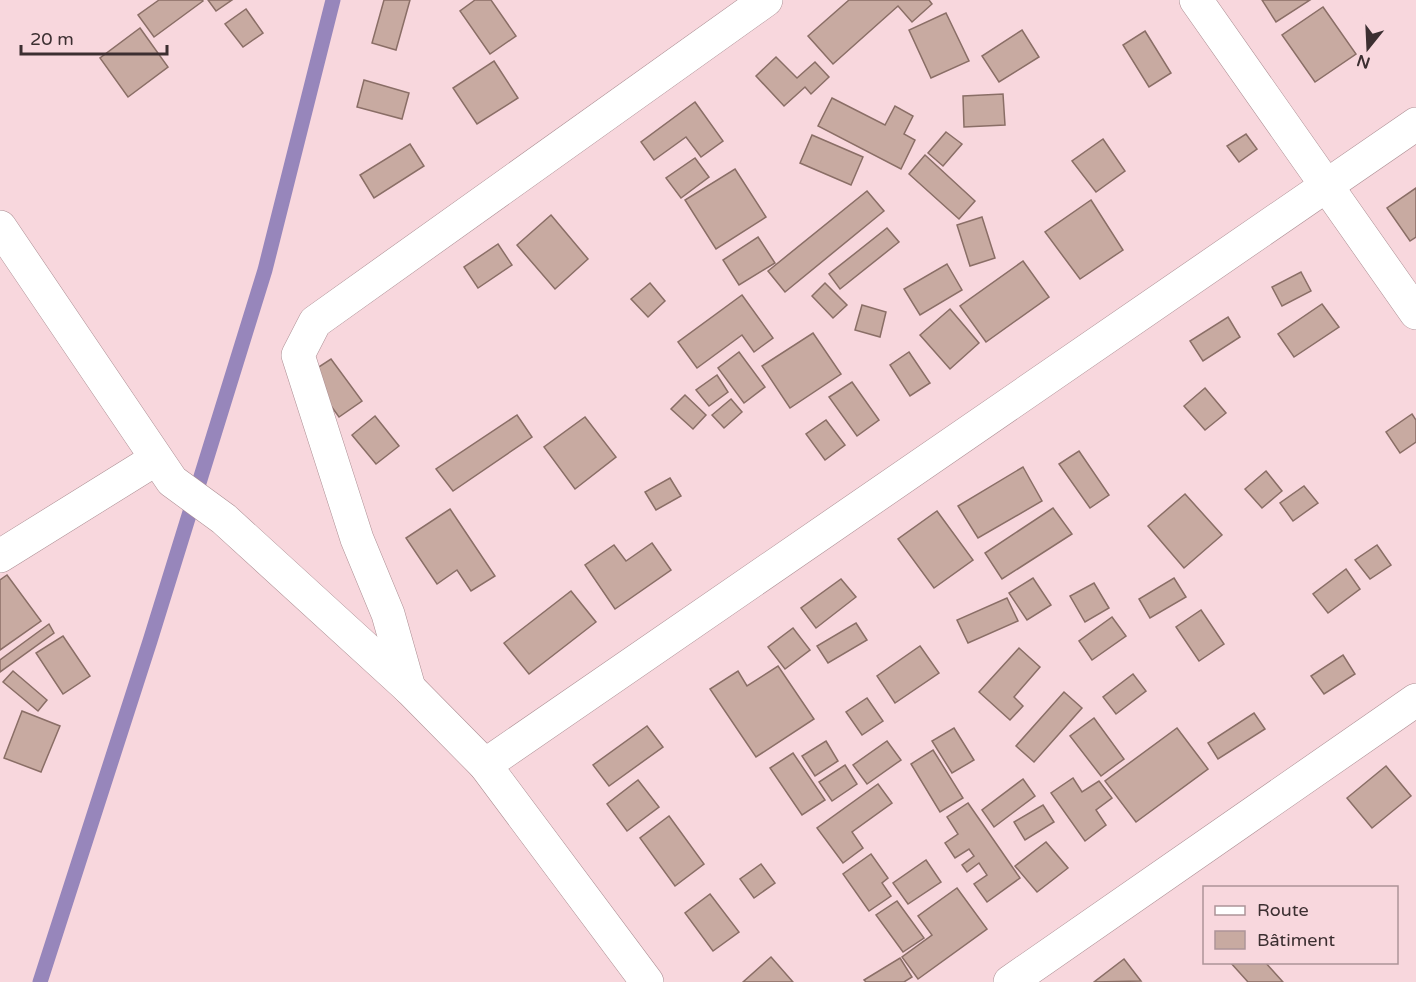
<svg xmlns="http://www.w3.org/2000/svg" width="1416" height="982" font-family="'Varela Round',sans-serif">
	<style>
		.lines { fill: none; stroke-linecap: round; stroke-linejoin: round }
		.stream { stroke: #9786bb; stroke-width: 15 }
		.building { fill: #c8aaa1; stroke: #8a6e66; stroke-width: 1.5 }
		.minor-casing { stroke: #ac8e93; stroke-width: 34 }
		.minor { stroke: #fff; stroke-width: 33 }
	</style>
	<rect width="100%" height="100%" fill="#f8d7dd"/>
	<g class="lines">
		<path class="stream" d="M 40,982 L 150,641 L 265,270 L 333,0"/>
	</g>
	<g class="building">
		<path d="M 159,0 L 202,0 L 203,1 L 154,37 L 138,15 Z"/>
		<path d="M 208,0 L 232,0 L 216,11 Z"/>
		<path d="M 384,0 L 410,0 L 396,50 L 372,43 Z"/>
		<path d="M 475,0 L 491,0 L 516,36 L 490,54 L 460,11 Z"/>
		<path d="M 849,0 L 929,0 L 932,4 L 912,22 L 898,6 L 833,64 L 808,36 Z"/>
		<path d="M 1262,0 L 1310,0 L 1276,22 Z"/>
		<path d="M 1323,7 L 1356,54 L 1315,82 L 1282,35 Z"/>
		<path d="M 246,9 L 263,33 L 243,47 L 225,24 Z"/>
		<path d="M 946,13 L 969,61 L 931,78 L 909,30 Z"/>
		<path d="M 140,28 L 168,67 L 128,97 L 100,58 Z"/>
		<path d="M 1022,30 L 1039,57 L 999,82 L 982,56 Z"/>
		<path d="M 1145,31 L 1171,73 L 1149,87 L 1123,45 Z"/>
		<path d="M 776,57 L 797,78 L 815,62 L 829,77 L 811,94 L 805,87 L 784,106 L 756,76 Z"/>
		<path d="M 494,61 L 518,98 L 477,124 L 453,88 Z"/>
		<path d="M 364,80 L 409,93 L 402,119 L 357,107 Z"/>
		<path d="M 1003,94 L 1005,125 L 964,127 L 963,96 Z"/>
		<path d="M 832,98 L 885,125 L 895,106 L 913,116 L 904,134 L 915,140 L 901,169 L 818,126 Z"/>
		<path d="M 695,102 L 723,141 L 701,157 L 686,137 L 654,160 L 641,142 Z"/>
		<path d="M 946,132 L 962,144 L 943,166 L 928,153 Z"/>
		<path d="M 1246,134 L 1257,149 L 1239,162 L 1227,146 Z"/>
		<path d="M 812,135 L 863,157 L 851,185 L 800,163 Z"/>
		<path d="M 1103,139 L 1125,171 L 1096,192 L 1072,161 Z"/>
		<path d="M 410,144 L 424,166 L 374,198 L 360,175 Z"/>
		<path d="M 925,155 L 975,201 L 959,219 L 909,174 Z"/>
		<path d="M 695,158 L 709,177 L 681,198 L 666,178 Z"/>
		<path d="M 735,169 L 766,217 L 716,249 L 685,200 Z"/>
		<path d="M 1416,188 L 1416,237 L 1410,241 L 1387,208 Z"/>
		<path d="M 867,191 L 884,211 L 785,292 L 768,271 Z"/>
		<path d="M 1091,200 L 1123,250 L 1080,279 L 1045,232 Z"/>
		<path d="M 551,215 L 588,259 L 555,289 L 517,245 Z"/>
		<path d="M 982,217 L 995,258 L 970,266 L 957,225 Z"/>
		<path d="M 887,228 L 899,242 L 840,289 L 829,274 Z"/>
		<path d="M 758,237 L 775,263 L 739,285 L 723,260 Z"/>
		<path d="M 498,244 L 512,265 L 478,288 L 464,267 Z"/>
		<path d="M 1023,261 L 1049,297 L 986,342 L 960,306 Z"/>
		<path d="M 947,264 L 962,290 L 920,315 L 904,289 Z"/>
		<path d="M 1301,272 L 1311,291 L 1282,306 L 1272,287 Z"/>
		<path d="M 650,283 L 665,301 L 648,317 L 631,299 Z"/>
		<path d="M 825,283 L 847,305 L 833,318 L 812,296 Z"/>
		<path d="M 742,295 L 773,338 L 754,352 L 742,335 L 697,368 L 678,342 Z"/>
		<path d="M 1322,304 L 1339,327 L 1294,357 L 1278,334 Z"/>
		<path d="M 862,305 L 886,312 L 880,337 L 855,330 Z"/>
		<path d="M 950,309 L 979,343 L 950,369 L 920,335 Z"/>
		<path d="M 1228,317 L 1240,337 L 1203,361 L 1190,341 Z"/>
		<path d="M 813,333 L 841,374 L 790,408 L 762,366 Z"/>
		<path d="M 739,352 L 765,387 L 744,403 L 718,368 Z"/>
		<path d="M 909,352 L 930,383 L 910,396 L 890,365 Z"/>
		<path d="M 331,359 L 362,401 L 339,417 L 308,374 Z"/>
		<path d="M 717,375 L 728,392 L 709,406 L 696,390 Z"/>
		<path d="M 852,382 L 879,420 L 857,436 L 829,397 Z"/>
		<path d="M 1205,388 L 1226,413 L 1205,430 L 1184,406 Z"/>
		<path d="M 685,395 L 706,415 L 693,429 L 671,409 Z"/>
		<path d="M 731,399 L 742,412 L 724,428 L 712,415 Z"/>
		<path d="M 1412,414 L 1416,420 L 1416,442 L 1400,453 L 1386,432 Z"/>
		<path d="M 517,415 L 532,437 L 453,491 L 436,469 Z"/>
		<path d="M 375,416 L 399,446 L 376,464 L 352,435 Z"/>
		<path d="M 585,417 L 616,457 L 575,489 L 544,447 Z"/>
		<path d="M 826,420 L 845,445 L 825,460 L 806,434 Z"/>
		<path d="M 1079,451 L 1109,495 L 1090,508 L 1059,464 Z"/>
		<path d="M 1023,467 L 1042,501 L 978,538 L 958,506 Z"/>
		<path d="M 1266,471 L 1282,491 L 1262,508 L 1245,489 Z"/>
		<path d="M 670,478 L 681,496 L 656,510 L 645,492 Z"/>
		<path d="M 1304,486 L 1318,503 L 1293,521 L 1280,503 Z"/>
		<path d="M 1185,494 L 1222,535 L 1184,568 L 1148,526 Z"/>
		<path d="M 1053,508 L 1072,534 L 1002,579 L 985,553 Z"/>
		<path d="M 450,509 L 495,576 L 471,591 L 457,570 L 437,584 L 406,538 Z"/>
		<path d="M 937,511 L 973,560 L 934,588 L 898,539 Z"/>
		<path d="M 652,543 L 671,570 L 615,609 L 585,565 L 614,545 L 626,561 Z"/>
		<path d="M 1377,545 L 1391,565 L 1370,579 L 1355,560 Z"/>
		<path d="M 1346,569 L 1360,589 L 1328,613 L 1313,594 Z"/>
		<path d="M 7,575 L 41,621 L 0,650 L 0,580 Z"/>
		<path d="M 1033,578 L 1051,605 L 1027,620 L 1009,593 Z"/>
		<path d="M 1174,578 L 1186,597 L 1150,618 L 1139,599 Z"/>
		<path d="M 841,579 L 856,597 L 816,628 L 801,608 Z"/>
		<path d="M 1094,583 L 1109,608 L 1085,622 L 1070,596 Z"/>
		<path d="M 571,591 L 596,622 L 529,674 L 504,643 Z"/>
		<path d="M 1007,598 L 1018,621 L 968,643 L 957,620 Z"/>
		<path d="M 1201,610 L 1224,644 L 1199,661 L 1176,627 Z"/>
		<path d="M 1112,617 L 1126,636 L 1092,660 L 1079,641 Z"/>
		<path d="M 856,623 L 867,640 L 828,663 L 817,646 Z"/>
		<path d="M 49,624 L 54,633 L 0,672 L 0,660 Z"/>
		<path d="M 793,628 L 810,650 L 785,669 L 768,647 Z"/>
		<path d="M 63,636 L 90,676 L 63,694 L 36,653 Z"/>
		<path d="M 920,646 L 939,673 L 895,703 L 877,676 Z"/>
		<path d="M 1019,648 L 1040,667 L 1014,697 L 1023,706 L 1010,720 L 979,692 Z"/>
		<path d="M 1343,655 L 1355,674 L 1324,694 L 1311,676 Z"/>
		<path d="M 778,666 L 814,719 L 756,757 L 710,689 L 738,671 L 747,686 Z"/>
		<path d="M 13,671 L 47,700 L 38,711 L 3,682 Z"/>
		<path d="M 1133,674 L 1146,691 L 1116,714 L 1103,697 Z"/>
		<path d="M 1064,692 L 1082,708 L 1034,762 L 1016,746 Z"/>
		<path d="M 867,698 L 883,721 L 862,735 L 846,712 Z"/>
		<path d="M 22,711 L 60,726 L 41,772 L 4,758 Z"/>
		<path d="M 1254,713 L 1265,729 L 1218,759 L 1208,743 Z"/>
		<path d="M 1094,718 L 1124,759 L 1101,776 L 1070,736 Z"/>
		<path d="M 647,726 L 663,747 L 609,786 L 593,765 Z"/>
		<path d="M 954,728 L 974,760 L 952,773 L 932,741 Z"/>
		<path d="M 1177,728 L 1208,769 L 1136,822 L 1105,781 Z"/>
		<path d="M 826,741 L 838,761 L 815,776 L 802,756 Z"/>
		<path d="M 887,741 L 901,760 L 867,784 L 853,765 Z"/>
		<path d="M 933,750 L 963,798 L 940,812 L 911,764 Z"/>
		<path d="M 793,753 L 825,800 L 802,815 L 770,768 Z"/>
		<path d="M 845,765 L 857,784 L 832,801 L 819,782 Z"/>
		<path d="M 1386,766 L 1411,796 L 1372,828 L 1347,798 Z"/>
		<path d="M 1073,778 L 1082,792 L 1099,781 L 1112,798 L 1096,810 L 1106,825 L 1085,841 L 1051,793 Z"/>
		<path d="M 1023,779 L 1035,796 L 994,827 L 982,810 Z"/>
		<path d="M 638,780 L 659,807 L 627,831 L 607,804 Z"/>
		<path d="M 878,784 L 892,803 L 852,832 L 863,848 L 843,863 L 817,828 Z"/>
		<path d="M 968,803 L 1020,878 L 987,902 L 974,884 L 987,875 L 979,863 L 967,872 L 962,865 L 974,856 L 969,849 L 955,858 L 945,843 L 958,834 L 947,817 Z"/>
		<path d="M 1043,805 L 1054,822 L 1025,840 L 1014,822 Z"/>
		<path d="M 669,816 L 704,864 L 675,886 L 640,838 Z"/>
		<path d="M 1046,842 L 1068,868 L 1037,892 L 1015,866 Z"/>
		<path d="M 871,854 L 888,878 L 882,883 L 891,896 L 869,911 L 843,874 Z"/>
		<path d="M 926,860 L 941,882 L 908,904 L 893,883 Z"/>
		<path d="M 761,864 L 775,883 L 754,898 L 740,879 Z"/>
		<path d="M 957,888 L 987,929 L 918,979 L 902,957 L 932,935 L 918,916 Z"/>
		<path d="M 710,894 L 739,932 L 713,951 L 685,913 Z"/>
		<path d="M 897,901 L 924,938 L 903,952 L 876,915 Z"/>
		<path d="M 771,957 L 793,982 L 743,982 Z"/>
		<path d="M 900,958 L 912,977 L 904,982 L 866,982 L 864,980 Z"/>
		<path d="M 1124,959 L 1141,981 L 1094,982 Z"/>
		<path d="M 1230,962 L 1265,962 L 1283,982 L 1248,982 Z"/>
	</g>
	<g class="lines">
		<defs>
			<g id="minor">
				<path d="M 1196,0 L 1416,313"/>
				<path d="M 0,227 L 172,481 L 224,519 L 409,688 L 485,765 L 647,982"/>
				<path d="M 0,556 L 156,459"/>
				<path d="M 409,688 L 388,614 L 357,539 L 298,355 L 315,322 L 766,0"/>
				<path d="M 485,765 L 1416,124"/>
				<path d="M 1010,982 L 1416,700"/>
			</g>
		</defs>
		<use href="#minor" class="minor-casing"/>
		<use href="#minor" class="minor"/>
	</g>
	<rect x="1203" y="886" width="195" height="78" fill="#f8d7dd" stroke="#ad9498" stroke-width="1.5"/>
	<rect x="1215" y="906" width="30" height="9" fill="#ffffff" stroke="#ad9498" stroke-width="1.5"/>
	<text x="1257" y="916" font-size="18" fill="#3c2f31">Route</text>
	<rect x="1215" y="931" width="30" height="18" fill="#c8aaa1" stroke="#ad9498" stroke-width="1.5"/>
	<text x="1257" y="946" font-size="18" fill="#3c2f31">Bâtiment</text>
	<g transform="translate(1368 48) rotate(198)" stroke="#f8d7dd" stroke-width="4.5" paint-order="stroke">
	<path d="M0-4.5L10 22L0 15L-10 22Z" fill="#3c2f31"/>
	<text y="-9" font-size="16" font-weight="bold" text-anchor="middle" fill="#3c2f31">N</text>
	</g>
	<path d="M21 45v9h146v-9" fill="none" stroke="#3c2f31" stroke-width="3"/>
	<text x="30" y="45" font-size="18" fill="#3c2f31" stroke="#f8d7dd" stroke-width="4.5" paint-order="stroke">20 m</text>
</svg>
